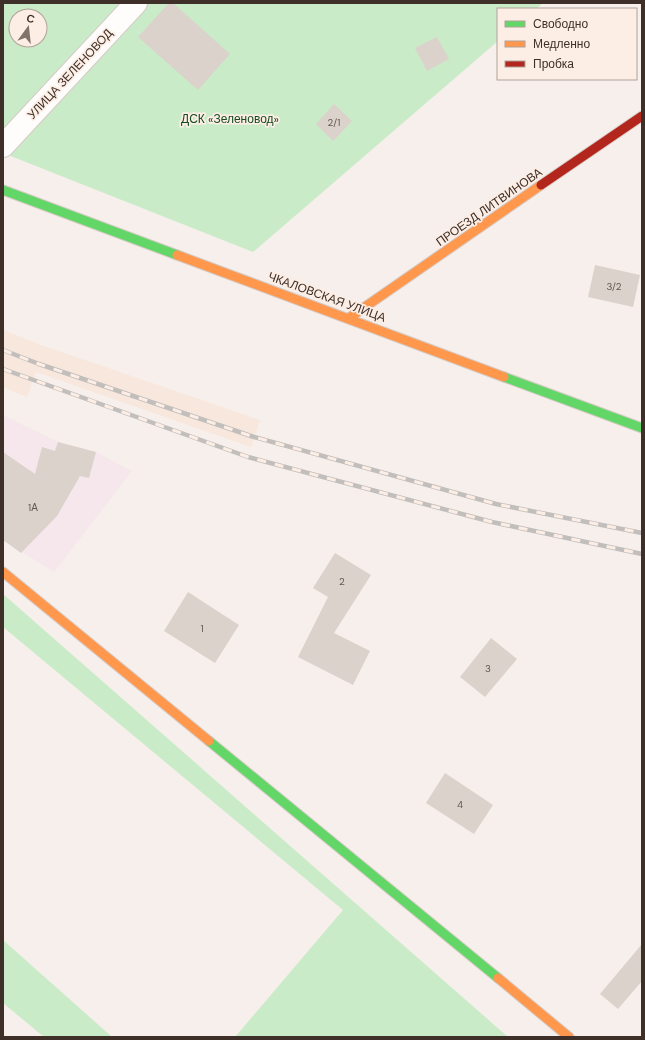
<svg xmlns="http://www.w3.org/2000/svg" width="645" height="1040" font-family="'DM Sans',sans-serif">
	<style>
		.industrial { fill: #f6e7ed }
		.built { fill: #f8e7dc }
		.green { fill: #caebc8; fill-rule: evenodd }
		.building { fill: #dbd2cb }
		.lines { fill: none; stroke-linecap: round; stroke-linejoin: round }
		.street-casing { stroke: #d5cbc5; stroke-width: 24 }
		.fast-casing { stroke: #d5cbc5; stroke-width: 11 }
		.slow-casing { stroke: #d5cbc5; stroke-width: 11 }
		.jam-casing { stroke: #d5cbc5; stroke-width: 11 }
		.street { stroke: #fefdfc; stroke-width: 22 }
		.fast { stroke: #63d668; stroke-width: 9 }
		.slow { stroke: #ff974d; stroke-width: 9 }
		.jam { stroke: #b3261e; stroke-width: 9 }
		.rail-casing { stroke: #c1bebc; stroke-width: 4.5 }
		.rail { stroke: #fdeee5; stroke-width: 3; stroke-dasharray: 9; stroke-linecap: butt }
		.labels { text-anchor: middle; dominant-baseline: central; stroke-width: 3.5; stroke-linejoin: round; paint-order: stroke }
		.number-label { font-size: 10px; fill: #655851 }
		.street-label { font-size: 12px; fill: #3e3028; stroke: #fdeee5 }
		.park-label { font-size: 12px; fill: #124b1e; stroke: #fdeee5 }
	</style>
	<rect width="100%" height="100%" fill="#f7efeb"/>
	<path class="industrial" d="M 3,415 L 58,442 L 96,452 L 132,471 L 54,572 L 3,540 Z"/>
	<path class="built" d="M 3,330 L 44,346 L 260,420 L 251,447 L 36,372 L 27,397 L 3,387 Z"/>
	<g class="green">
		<path d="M 3,3 L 543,3 L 536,9 L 498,9 L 498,41 L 253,252 L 3,153 ZM 16,16 L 40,16 L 40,40 L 16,40 Z"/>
		<path d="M 3,594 L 508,1037 L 235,1037 L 343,910 L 3,627 Z"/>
		<path d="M 3,940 L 112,1037 L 44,1037 L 3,1003 Z"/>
	</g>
	<g class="building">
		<path d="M 169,3 L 173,3 L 230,54 L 198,90 L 138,37 Z"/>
		<path d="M 437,37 L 449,59 L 427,71 L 415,48 Z"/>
		<path d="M 334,104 L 352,121 L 333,141 L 316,124 Z"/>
		<path d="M 595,265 L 640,275 L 633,307 L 588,297 Z"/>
		<path d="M 58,442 L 96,452 L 89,478 L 80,476 L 57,516 L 21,553 L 3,540 L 3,452 L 35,474 L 42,447 L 55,451 Z"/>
		<path d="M 335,553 L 371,575 L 334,633 L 370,651 L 353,685 L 298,657 L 328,597 L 313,588 Z"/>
		<path d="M 188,592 L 239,625 L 215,663 L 164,631 Z"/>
		<path d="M 491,638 L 517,659 L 485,697 L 460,677 Z"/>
		<path d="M 445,773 L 493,805 L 474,834 L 426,803 Z"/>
		<path d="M 642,944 L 642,981 L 618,1009 L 600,994 Z"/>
	</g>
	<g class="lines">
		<defs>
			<path id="street" d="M 3,146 L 136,3"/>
			<g id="fast">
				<path d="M 3,190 L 177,255"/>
				<path d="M 504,377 L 642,428"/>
				<path d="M 209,741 L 498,978"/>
			</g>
			<g id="slow">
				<path d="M 177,255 L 504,377"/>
				<path d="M 349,318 L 541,185"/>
				<path d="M 3,572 L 209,741"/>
				<path d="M 498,978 L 569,1037"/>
			</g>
			<path id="jam" d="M 541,185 L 642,116"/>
		</defs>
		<use href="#street" class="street-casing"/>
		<use href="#fast" class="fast-casing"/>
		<use href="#slow" class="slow-casing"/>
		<use href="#jam" class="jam-casing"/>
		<use href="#street" class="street"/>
		<use href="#fast" class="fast"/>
		<use href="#slow" class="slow"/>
		<use href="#jam" class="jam"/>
		<defs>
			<g id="rail">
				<path d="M 3,350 L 39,364 L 254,437 L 496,504 L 642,533"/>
				<path d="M 3,369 L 248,457 L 492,522 L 642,554"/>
			</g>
		</defs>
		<use href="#rail" class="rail-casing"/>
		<use href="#rail" class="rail"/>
	</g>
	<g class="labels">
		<g class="number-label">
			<text x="334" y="122">2/1</text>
			<text x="614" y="286">3/2</text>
			<text x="33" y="507">1А</text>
			<text x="342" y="581">2</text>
			<text x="202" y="628">1</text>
			<text x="488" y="668">3</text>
			<text x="460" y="804">4</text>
		</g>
		<g class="street-label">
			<text transform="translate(70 74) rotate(-47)">УЛИЦА ЗЕЛЕНОВОД</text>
			<text transform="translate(489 207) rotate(-35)">ПРОЕЗД ЛИТВИНОВА</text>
			<text transform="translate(327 297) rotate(20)">ЧКАЛОВСКАЯ УЛИЦА</text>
		</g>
		<g class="park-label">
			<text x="230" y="119">ДСК «Зеленовод»</text>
		</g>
	</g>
	<rect width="645" height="1040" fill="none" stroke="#3e3028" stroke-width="8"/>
	<rect x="497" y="8" width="140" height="72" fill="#fdeee5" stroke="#b1a299"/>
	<rect x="505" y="21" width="20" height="6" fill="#63d668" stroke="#b1a299"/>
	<text x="533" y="28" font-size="12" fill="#3e3028">Свободно</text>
	<rect x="505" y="41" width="20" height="6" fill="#ff974d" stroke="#b1a299"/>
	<text x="533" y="48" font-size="12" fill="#3e3028">Медленно</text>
	<rect x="505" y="61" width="20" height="6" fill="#b3261e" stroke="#b1a299"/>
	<text x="533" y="68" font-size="12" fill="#3e3028">Пробка</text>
	<g transform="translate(28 28) rotate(15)"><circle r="19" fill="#fdeee5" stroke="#b1a299"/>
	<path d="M0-3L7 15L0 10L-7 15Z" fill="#7f736c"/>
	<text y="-6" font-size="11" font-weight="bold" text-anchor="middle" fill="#3e3028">С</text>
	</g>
</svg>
